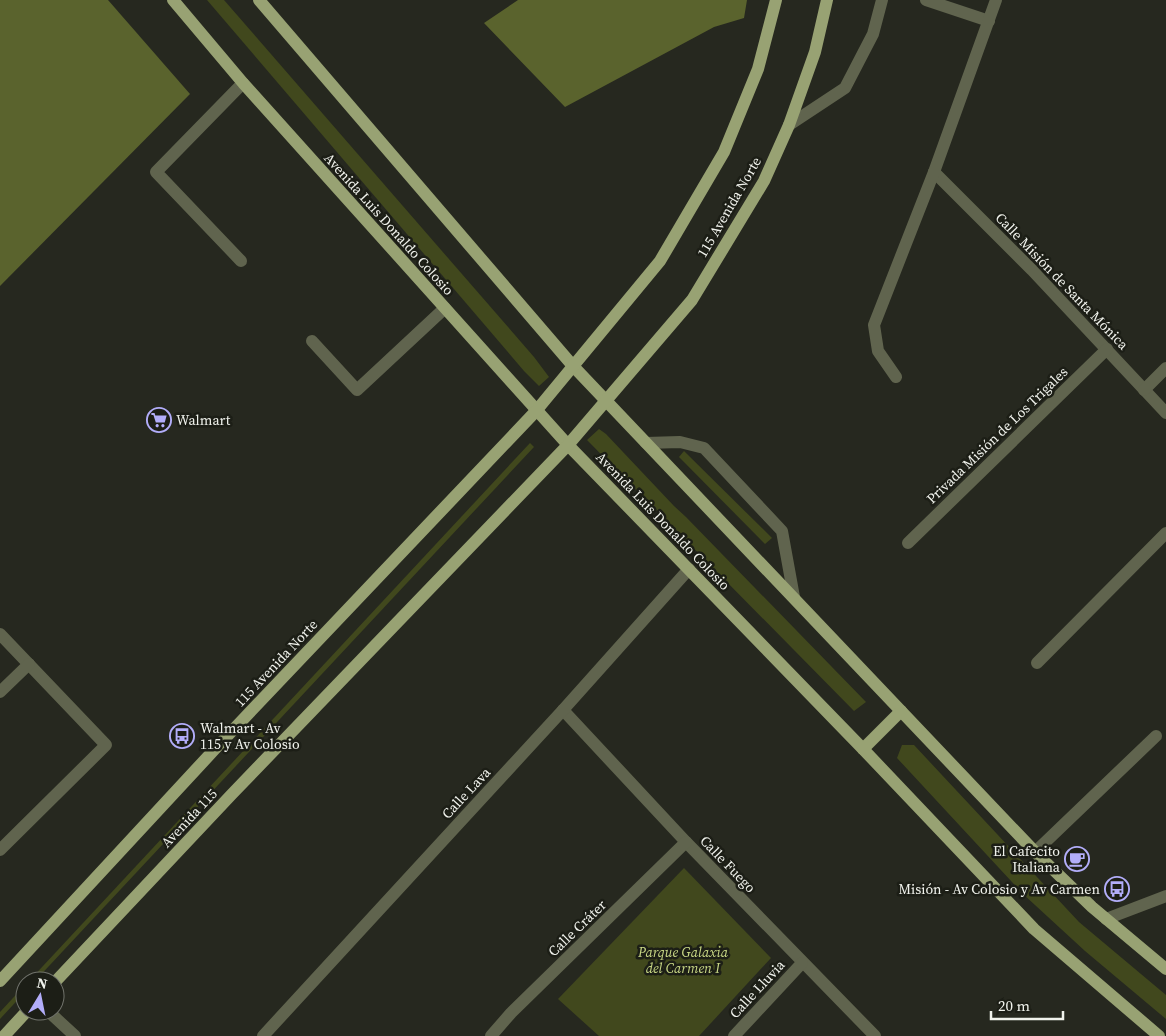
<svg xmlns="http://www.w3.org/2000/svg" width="1166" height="1036" font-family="'Source Serif 4',serif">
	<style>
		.green { fill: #41481d }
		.forest { fill: #5a632d }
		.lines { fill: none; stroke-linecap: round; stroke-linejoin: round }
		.minor { stroke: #60644e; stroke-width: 12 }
		.major { stroke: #98a273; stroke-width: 12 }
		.labels { text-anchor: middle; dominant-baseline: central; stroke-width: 5; stroke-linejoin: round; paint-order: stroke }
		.street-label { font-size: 14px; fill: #f0f2ec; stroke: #1c1e16 }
		.poi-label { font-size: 14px; fill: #f0f2ec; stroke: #1c1e16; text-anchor: start }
		.park-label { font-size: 14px; font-style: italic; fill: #c8d785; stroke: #1c1e16 }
	</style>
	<rect width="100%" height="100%" fill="#26281f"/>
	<g class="green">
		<path d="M 207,0 L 224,0 L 534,357 L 549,377 L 539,386 L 524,371 Z"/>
		<path d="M 599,429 L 606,434 L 674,506 L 686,517 L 866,702 L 854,711 L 587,440 Z"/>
		<path d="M 530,443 L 534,447 L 35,981 L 29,981 Z"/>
		<path d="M 684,451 L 772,538 L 765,544 L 679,457 Z"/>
		<path d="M 902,745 L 914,745 L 1079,922 L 1166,995 L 1166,1019 L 1085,951 L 1023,894 L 897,758 Z"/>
		<path d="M 684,868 L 771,958 L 699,1036 L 599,1036 L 558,999 Z"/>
		<path d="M 25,985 L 25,992 L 0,1019 L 0,1012 Z"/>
	</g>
	<g class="forest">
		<path d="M 0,0 L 108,0 L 190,94 L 0,286 Z"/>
		<path d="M 518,0 L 747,0 L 744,18 L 714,27 L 565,107 L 484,23 Z"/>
	</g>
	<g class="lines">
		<g class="minor">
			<path d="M 926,0 L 989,21"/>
			<path d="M 789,125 L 845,88 L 873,34 L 882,0"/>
			<path d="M 934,172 L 1032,270 L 1166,413"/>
			<path d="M 241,261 L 156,172 L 243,83"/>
			<path d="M 312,341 L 357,390 L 445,308"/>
			<path d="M 896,377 L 878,351 L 874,325 L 934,172 L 996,0"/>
			<path d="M 1144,390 L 1166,368"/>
			<path d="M 646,443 L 680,442 L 704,448 L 782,531 L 794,597"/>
			<path d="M 908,543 L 1107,349"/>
			<path d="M 0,634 L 106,745 L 0,850"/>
			<path d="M 1037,663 L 1166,533"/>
			<path d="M 0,692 L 29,664"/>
			<path d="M 563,710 L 686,842 L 875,1036"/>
			<path d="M 1035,852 L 1156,736"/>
			<path d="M 1106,919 L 1166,896"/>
			<path d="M 48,1011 L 75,1036"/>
			<path d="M 263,1036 L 563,710 L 689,569"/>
			<path d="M 491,1036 L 511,1013 L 686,842"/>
			<path d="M 734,1036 L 802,963"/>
		</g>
		<g class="major">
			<path d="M 173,0 L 243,83 L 568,445 L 863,749 L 1034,929 L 1159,1036"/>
			<path d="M 259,0 L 573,366 L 1035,852 L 1092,907 L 1166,969"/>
			<path d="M 863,749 L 901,711"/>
			<path d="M 0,981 L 214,750 L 536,411 L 660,261 L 724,152 L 758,69 L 776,0"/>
			<path d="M 55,982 L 232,794 L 568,445 L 692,300 L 764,181 L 789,125 L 815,52 L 827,0"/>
			<path d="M 4,1036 L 27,1011"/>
		</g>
	</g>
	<defs>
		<symbol id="supermarket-ring" viewBox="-11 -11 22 22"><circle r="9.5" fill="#1c1e16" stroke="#b2adf9" stroke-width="1.5"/><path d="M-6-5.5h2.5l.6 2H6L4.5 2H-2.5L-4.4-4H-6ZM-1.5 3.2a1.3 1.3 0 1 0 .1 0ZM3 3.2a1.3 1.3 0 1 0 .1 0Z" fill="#b2adf9"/></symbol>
		<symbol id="bus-ring" viewBox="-11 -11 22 22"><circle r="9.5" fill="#1c1e16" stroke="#b2adf9" stroke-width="1.5"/><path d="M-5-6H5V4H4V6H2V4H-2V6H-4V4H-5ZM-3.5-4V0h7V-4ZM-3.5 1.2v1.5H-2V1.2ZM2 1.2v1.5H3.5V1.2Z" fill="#b2adf9"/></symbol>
		<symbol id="cafe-ring" viewBox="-11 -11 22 22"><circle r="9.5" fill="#1c1e16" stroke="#b2adf9" stroke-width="1.5"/><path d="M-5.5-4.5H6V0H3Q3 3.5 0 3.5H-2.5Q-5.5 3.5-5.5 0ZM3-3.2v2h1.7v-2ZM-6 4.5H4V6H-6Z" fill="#b2adf9"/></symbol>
	</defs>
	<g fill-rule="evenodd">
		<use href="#supermarket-ring" x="145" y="406" width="28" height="28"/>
		<use href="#bus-ring" x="168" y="722" width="28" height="28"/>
		<use href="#cafe-ring" x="1063" y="845" width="28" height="28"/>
		<use href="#bus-ring" x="1103" y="875" width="28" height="28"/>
	</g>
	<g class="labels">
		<g class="street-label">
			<text transform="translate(729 207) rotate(-60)">115 Avenida Norte</text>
			<text transform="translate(389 224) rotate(48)">Avenida Luis Donaldo Colosio</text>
			<text transform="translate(1062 281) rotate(46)">Calle Misión de Santa Mónica</text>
			<text transform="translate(997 435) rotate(-44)">Privada Misión de Los Trigales</text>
			<text transform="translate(663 521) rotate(46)">Avenida Luis Donaldo Colosio</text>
			<text transform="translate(276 663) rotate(-47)">115 Avenida Norte</text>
			<text transform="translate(466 793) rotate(-47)">Calle Lava</text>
			<text transform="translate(189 818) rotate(-47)">Avenida 115</text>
			<text transform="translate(728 864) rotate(46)">Calle Fuego</text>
			<text transform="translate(577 928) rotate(-44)">Calle Cráter</text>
			<text transform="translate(757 989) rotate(-47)">Calle Lluvia</text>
		</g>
		<g class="poi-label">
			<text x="176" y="420">Walmart</text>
			<text x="200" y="728">Walmart - Av<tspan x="200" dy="16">115 y Av Colosio</tspan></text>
			<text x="1060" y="851" text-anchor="end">El Cafecito<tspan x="1060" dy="16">Italiana</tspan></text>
			<text x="1100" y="889" text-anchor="end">Misión - Av Colosio y Av Carmen</text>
		</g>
		<g class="park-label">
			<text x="683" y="952">Parque Galaxia<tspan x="683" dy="16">del Carmen I</tspan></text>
		</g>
	</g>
	<g transform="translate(40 996) rotate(10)"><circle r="24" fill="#1c1e16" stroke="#71736c"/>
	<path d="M0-4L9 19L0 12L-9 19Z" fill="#b2adf9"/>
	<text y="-8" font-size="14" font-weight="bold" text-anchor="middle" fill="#f0f2ec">N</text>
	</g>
	<path d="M991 1011v8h72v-8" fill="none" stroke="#f0f2ec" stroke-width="2.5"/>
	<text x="998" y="1011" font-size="15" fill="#f0f2ec" stroke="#1c1e16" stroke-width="4" paint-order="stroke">20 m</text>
</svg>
